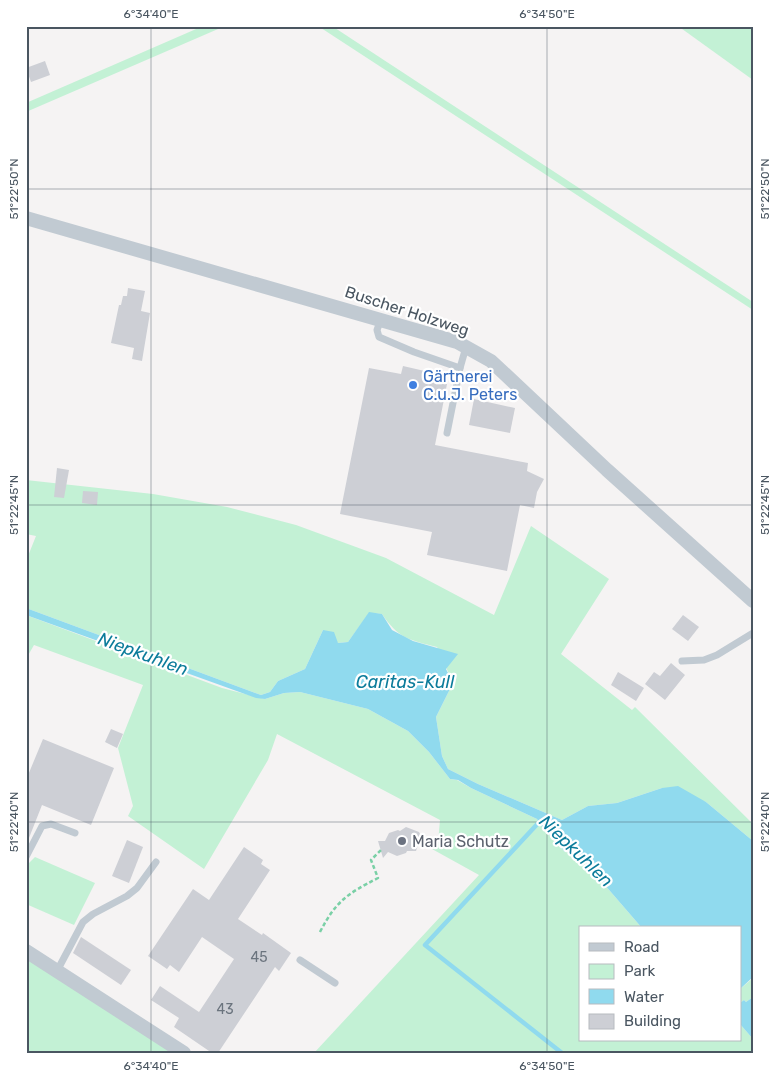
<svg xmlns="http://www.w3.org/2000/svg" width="779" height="1079" font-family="Rubik,sans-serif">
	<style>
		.green { fill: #c3f1d5 }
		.water { fill: #90daee }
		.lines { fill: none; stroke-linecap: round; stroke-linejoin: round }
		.stream { stroke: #90daee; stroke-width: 4.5 }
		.building { fill: #cdcfd5 }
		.path { stroke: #7ad0a6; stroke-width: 2.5; stroke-dasharray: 4 2.5; stroke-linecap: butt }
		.lane { stroke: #c1cad2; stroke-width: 7 }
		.street { stroke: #c1cad2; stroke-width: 14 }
		.ticks { fill: none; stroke: #4a5661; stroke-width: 1; stroke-opacity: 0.45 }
		.shop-dot { fill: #3f7fe0; stroke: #fff; stroke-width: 2 }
		.worship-dot { fill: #6b7280; stroke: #fff; stroke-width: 2 }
		.labels { text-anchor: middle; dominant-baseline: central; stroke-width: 4.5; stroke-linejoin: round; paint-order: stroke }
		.number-label { font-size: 14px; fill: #6b747e }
		.street-label { font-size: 16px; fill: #4a5661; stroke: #fff }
		.shop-label { font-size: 16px; fill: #366cbe; stroke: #fff; text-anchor: start }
		.worship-label { font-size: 16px; fill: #5b616d; stroke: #fff; text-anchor: start }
		.water-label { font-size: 18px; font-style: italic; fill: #0c7c9b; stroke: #fff }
		.neatline { fill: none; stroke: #4a5661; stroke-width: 2 }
		.ticks-label { font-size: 12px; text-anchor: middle; fill: #4a5661 }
	</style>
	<rect width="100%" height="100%" fill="#f5f3f3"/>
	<g class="green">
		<path d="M 203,26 L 225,26 L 26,112 L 26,103 Z"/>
		<path d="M 318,26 L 332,26 L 753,302 L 753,310 Z"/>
		<path d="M 678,26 L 753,26 L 753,80 Z"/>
		<path d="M 26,480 L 153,494 L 227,507 L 296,525 L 386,558 L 494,615 L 531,526 L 609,579 L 561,654 L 632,710 L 635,707 L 753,824 L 753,841 L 706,802 L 662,788 L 617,803 L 588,806 L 562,820 L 478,784 L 448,769 L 442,756 L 436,717 L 453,683 L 437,647 C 409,640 398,638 382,614 L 369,613 L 348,642 L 338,643 L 323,630 L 305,669 L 278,681 L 270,692 L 261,695 L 26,608 L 26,561 L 36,536 L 26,534 Z"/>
		<path d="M 26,615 L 222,688 L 265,699 L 284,693 L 300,692 L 368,709 L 408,731 L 429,752 L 450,779 L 457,780 L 471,788 L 537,819 L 542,827 L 565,852 L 572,847 L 642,928 L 580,928 L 580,1040 L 740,1040 L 740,1024 L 753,1039 L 753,1053 L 314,1053 L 479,875 L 432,849 L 438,843 L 440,820 L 277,734 L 268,760 L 204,869 L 128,816 L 133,806 L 118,748 L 143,685 L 34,645 L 26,659 Z"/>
		<path d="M 35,857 L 95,883 L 74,925 L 26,904 L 26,866 Z"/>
		<path d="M 26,955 L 172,1053 L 26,1053 Z"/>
		<path d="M 753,978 L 753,997 L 746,1002 L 744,1000 L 740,1003 L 740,989 Z"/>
	</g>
	<g class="water">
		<path d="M 26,608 L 261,695 L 270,692 L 278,681 L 305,669 L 323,630 L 334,632 L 338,643 L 348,642 L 369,612 L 382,614 L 392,630 L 413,641 L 458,654 L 446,669 L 453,683 L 436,717 L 442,756 L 448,769 L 478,784 L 562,820 L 588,806 L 617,803 L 662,788 L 678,786 L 706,802 L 753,841 L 753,977 L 740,989 L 740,928 L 642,928 L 572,847 L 565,852 L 542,827 L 537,819 L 471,788 L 458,780 L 450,779 L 429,752 L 408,731 L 368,709 L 300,692 L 284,693 L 265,699 L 256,698 L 26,615 Z"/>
		<path d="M 753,997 L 753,1039 L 740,1024 L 740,1003 L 744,1000 L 746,1002 Z"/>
	</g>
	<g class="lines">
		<path class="stream" d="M 542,819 L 425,945 L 562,1053"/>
	</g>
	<g class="building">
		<path d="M 45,61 L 50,75 L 31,82 L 26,68 Z"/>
		<path d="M 128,288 L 145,291 L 141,311 L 150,313 L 142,361 L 132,359 L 134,348 L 111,343 L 119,305 L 121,305 L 123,296 L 127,296 Z"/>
		<path d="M 403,366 L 429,372 L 427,380 L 447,384 L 435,445 L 528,463 L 527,471 L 544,479 L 537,492 L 534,508 L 520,505 L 507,571 L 427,555 L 432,532 L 340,514 L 369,368 L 401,374 Z"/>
		<path d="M 474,399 L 515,408 L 510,433 L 469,425 Z"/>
		<path d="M 57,468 L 69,470 L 64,498 L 54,497 Z"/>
		<path d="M 83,491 L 98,492 L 97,505 L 82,503 Z"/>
		<path d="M 683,615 L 699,627 L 688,641 L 672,629 Z"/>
		<path d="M 671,663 L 685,675 L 665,700 L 645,684 L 654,672 L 660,676 Z"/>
		<path d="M 618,672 L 644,688 L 636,701 L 611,685 Z"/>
		<path d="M 111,729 L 123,734 L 117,748 L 105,742 Z"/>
		<path d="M 43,739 L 114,768 L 91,825 L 42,805 L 27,843 L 26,780 Z"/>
		<path d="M 406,827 L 419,832 L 421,836 L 416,851 L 407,851 L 406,853 L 397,856 L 388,852 L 383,858 L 378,841 L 385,841 L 389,833 L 398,830 L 400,831 Z"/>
		<path d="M 127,840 L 143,847 L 129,883 L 112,876 Z"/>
		<path d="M 244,847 L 263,860 L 261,864 L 270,870 L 238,919 L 262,935 L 263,933 L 291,953 L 279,971 L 275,967 L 218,1053 L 212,1053 L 174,1027 L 179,1018 L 151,1000 L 160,986 L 199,1012 L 234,959 L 202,937 L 179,972 L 170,965 L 167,969 L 148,956 L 193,889 L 209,900 Z"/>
		<path d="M 81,937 L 131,970 L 121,985 L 73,953 Z"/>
	</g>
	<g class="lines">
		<path class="path" d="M 320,932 C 336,901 347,894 378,878 L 371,860 L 381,850"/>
		<g class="lane">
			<path d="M 381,319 L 377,330 L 379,337 L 414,352 L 460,368"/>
			<path d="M 447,433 L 460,368 L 466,347"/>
			<path d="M 682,661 L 704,660 L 717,655 L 753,633"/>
			<path d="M 26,857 L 42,826 L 51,824 L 75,833"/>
			<path d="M 300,960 L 335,983"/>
			<path d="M 57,971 L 83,922 L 93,914 L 127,896 L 137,888 L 156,862"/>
		</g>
		<g class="street">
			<path d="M 26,218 L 457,342 L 491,361 L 607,470 L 753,601"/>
			<path d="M 26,951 L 184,1053"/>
		</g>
	</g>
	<path class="ticks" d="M 151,26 L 151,1053M 547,26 L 547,1053M 26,189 L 753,189M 26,505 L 753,505M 26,822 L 753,822"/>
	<circle class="shop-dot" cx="413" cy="385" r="5"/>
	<circle class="worship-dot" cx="402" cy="841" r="5"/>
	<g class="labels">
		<g class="number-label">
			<text x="259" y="957">45</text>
			<text x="225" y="1009">43</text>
		</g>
		<g class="street-label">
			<text transform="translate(407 311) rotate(18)">Buscher Holzweg</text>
		</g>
		<g class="shop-label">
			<text x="423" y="376">Gärtnerei<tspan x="423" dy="18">C.u.J. Peters</tspan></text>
		</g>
		<g class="worship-label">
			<text x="412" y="841">Maria Schutz</text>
		</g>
		<g class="water-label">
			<text transform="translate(143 654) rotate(20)">Niepkuhlen</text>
			<text x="405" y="682">Caritas-Kull</text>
			<text transform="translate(576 851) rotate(44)">Niepkuhlen</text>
		</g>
	</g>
	<rect width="779" height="1079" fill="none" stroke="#ffffff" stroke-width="55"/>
	<rect x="579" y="926" width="162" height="115" fill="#ffffff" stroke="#b7bbc0"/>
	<rect x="589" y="943" width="25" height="8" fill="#c1cad2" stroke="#b7bbc0"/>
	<text x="624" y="952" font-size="15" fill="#4a5661">Road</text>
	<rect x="589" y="964" width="25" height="15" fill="#c3f1d5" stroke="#b7bbc0"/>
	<text x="624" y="976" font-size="15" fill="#4a5661">Park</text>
	<rect x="589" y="989" width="25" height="15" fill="#90daee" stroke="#b7bbc0"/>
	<text x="624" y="1002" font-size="15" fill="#4a5661">Water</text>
	<rect x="589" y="1014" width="25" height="15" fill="#cdcfd5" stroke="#b7bbc0"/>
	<text x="624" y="1026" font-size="15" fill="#4a5661">Building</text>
	<rect x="28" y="28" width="724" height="1024" class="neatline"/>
	<g class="ticks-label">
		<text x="151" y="18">6°34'40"E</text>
		<text x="547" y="18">6°34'50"E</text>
		<text transform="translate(14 189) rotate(-90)" y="4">51°22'50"N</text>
		<text transform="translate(765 189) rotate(-90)" y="4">51°22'50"N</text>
		<text transform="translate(14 505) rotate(-90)" y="4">51°22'45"N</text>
		<text transform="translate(765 505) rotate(-90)" y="4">51°22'45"N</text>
		<text transform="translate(14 822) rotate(-90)" y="4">51°22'40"N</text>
		<text transform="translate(765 822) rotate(-90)" y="4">51°22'40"N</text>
		<text x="151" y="1070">6°34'40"E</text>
		<text x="547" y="1070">6°34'50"E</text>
	</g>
</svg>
